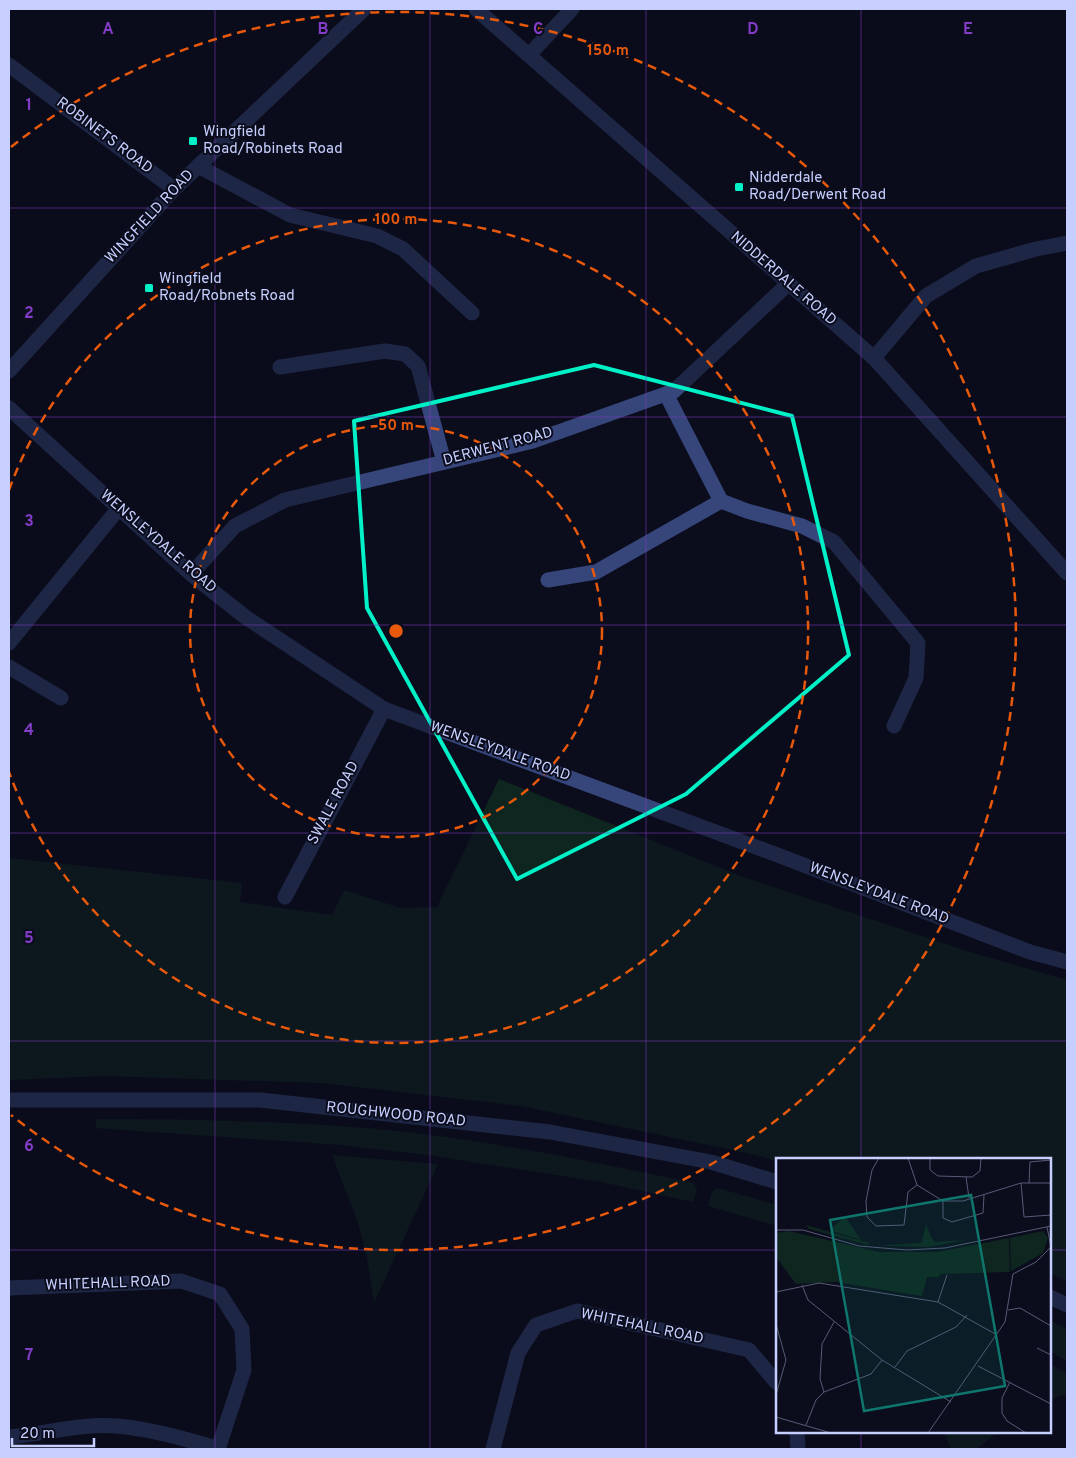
<svg xmlns="http://www.w3.org/2000/svg" width="1076" height="1458" font-family="Overpass,sans-serif">
	<style>
		.green { fill: #0e261f }
		.lines { fill: none; stroke-linecap: round; stroke-linejoin: round }
		.minor { stroke: #36467b; stroke-width: 15 }
		.marked { fill: none; stroke: #00f1c7; stroke-width: 4; stroke-linejoin: round }
		.grid { fill: none; stroke: #823cc5; stroke-width: 1; stroke-opacity: 0.55 }
		.ring { fill: none; stroke: #e8590c; stroke-width: 2.5; stroke-dasharray: 9 6 }
		.poi-dot { fill: #00f1c7; stroke: #0b0d1c; stroke-width: 2 }
		.labels { text-anchor: middle; dominant-baseline: central; stroke-width: 4; stroke-linejoin: round; paint-order: stroke }
		.poi-label { font-size: 15px; fill: #c6cfff; stroke: #0b0d1c; text-anchor: start }
		.street-label { font-size: 15px; fill: #c6cfff; stroke: #0b0d1c }
		.inset-road { fill: none; stroke: #565b77; stroke-width: 1 }
		.view { fill: #0f766e; fill-opacity: 0.15; stroke: #0f766e; stroke-width: 2.5 }
		.inset-edge { fill: none; stroke: #c6cfff; stroke-width: 2.5 }
		.grid-label { font-size: 16px; text-anchor: middle; font-weight: bold; fill: #823cc5; stroke: #0b0d1c; stroke-width: 4; stroke-linejoin: round; paint-order: stroke }
		.centre { fill: #e8590c; stroke: #0b0d1c; stroke-width: 2.5 }
		.ring-label { font-size: 15px; text-anchor: middle; font-weight: bold; fill: #e8590c; stroke: #0b0d1c; stroke-width: 4; stroke-linejoin: round; paint-order: stroke }
	</style>
	<rect width="100%" height="100%" fill="#0b0d1c"/>
	<g class="green">
		<path d="M 499,779 L 741,876 L 970,952 L 1067,980 L 1067,1282 L 1050,1273 L 1050,1159 L 777,1159 L 777,1161 L 756,1155 L 521,1106 L 322,1083 L 104,1076 L 9,1080 L 9,858 L 242,883 L 240,902 L 332,915 L 344,890 L 401,908 L 437,907 Z"/>
		<path d="M 97,1119 C 190,1119 284,1121 377,1129 C 484,1139 589,1161 694,1183 L 697,1190 L 693,1202 L 601,1182 L 427,1155 L 341,1145 L 95,1128 Z"/>
		<path d="M 332,1155 L 438,1164 L 374,1303 L 367,1258 L 358,1223 Z"/>
		<path d="M 718,1188 L 777,1205 L 777,1226 L 708,1206 C 710,1198 710,1192 718,1188 Z"/>
		<path d="M 1050,1320 L 1067,1330 L 1067,1361 L 1050,1351 Z"/>
		<path d="M 1050,1364 L 1067,1374 L 1067,1394 L 1050,1400 Z"/>
		<path d="M 944,1432 L 998,1432 L 976,1449 L 951,1449 Z"/>
	</g>
	<g class="lines">
		<g class="minor">
			<path d="M 476,9 L 874,358 L 1067,573"/>
			<path d="M 529,55 L 572,9"/>
			<path d="M 9,65 L 174,189"/>
			<path d="M 198,166 L 290,215 L 377,236 L 403,249 L 472,313"/>
			<path d="M 874,358 L 926,296 L 976,266 L 1036,249 L 1067,243"/>
			<path d="M 280,367 L 385,351 L 405,354 L 418,366 L 444,462"/>
			<path d="M 9,371 L 174,189 L 364,9"/>
			<path d="M 666,394 L 721,501 L 747,511 L 802,526 L 834,542 L 918,643 L 916,678 L 894,726"/>
			<path d="M 9,408 L 191,574 L 244,616 L 384,709 L 775,854 L 1030,952 L 1067,962"/>
			<path d="M 191,574 L 235,526 L 285,500 L 533,441 L 674,391 L 788,284"/>
			<path d="M 548,580 L 596,572 L 721,501"/>
			<path d="M 9,643 L 119,508"/>
			<path d="M 9,667 L 61,698"/>
			<path d="M 285,897 L 384,709"/>
			<path d="M 9,1100 L 260,1100 L 550,1132 L 711,1162 L 777,1182"/>
			<path d="M 9,1288 L 181,1281 L 220,1294 L 242,1329 L 244,1370 L 218,1449"/>
			<path d="M 1050,1297 L 1067,1305"/>
			<path d="M 797,1432 L 798,1449"/>
			<path d="M 9,1437 C 45,1434 80,1423 117,1426 C 151,1429 186,1439 219,1449"/>
			<path d="M 493,1449 L 518,1353 L 536,1325 L 577,1311 L 749,1350 L 777,1383"/>
		</g>
	</g>
	<path d="M0 0H1076V1458H0ZM 594,365 L 792,416 L 849,655 L 686,794 L 517,879 L 367,608 L 354,421 Z" fill="#0b0d1c" fill-opacity=".55" fill-rule="evenodd"/>
	<path class="marked" d="M 594,365 L 792,416 L 849,655 L 686,794 L 517,879 L 367,608 L 354,421 Z"/>
	<path class="grid" d="M 215,9 L 215,1449M 430,9 L 430,1449M 646,9 L 646,1449M 861,9 L 861,1159M 9,208 L 1067,208M 9,417 L 1067,417M 9,625 L 1067,625M 9,833 L 1067,833M 9,1041 L 1067,1041M 9,1250 L 777,1250M 1050,1250 L 1067,1250M 861,1432 L 861,1449"/>
	<g class="ring">
		<circle cx="396" cy="631" r="206"/>
		<path d="M9 490A412 412 0 1 1 9 772"/>
		<path d="M11 147A619 619 0 1 1 11 1115"/>
	</g>
	<g class="poi-dot">
		<rect x="188" y="136" width="10" height="10" rx="2.5"/>
		<rect x="734" y="182" width="10" height="10" rx="2.5"/>
		<rect x="144" y="283" width="10" height="10" rx="2.5"/>
	</g>
	<g class="labels">
		<g class="poi-label">
			<text x="203" y="132">Wingfield<tspan x="203" dy="17">Road/Robinets Road</tspan></text>
			<text x="749" y="178">Nidderdale<tspan x="749" dy="17">Road/Derwent Road</tspan></text>
			<text x="159" y="279">Wingfield<tspan x="159" dy="17">Road/Robnets Road</tspan></text>
		</g>
		<g class="street-label">
			<text transform="translate(104 136) rotate(37)">ROBINETS ROAD</text>
			<text transform="translate(150 217) rotate(-47)">WINGFIELD ROAD</text>
			<text transform="translate(783 279) rotate(41)">NIDDERDALE ROAD</text>
			<text transform="translate(498 447) rotate(-15)">DERWENT ROAD</text>
			<text transform="translate(158 542) rotate(41)">WENSLEYDALE ROAD</text>
			<text transform="translate(500 752) rotate(20)">WENSLEYDALE ROAD</text>
			<text transform="translate(334 803) rotate(-62)">SWALE ROAD</text>
			<text transform="translate(879 894) rotate(21)">WENSLEYDALE ROAD</text>
			<text transform="translate(396 1115) rotate(6)">ROUGHWOOD ROAD</text>
			<text transform="translate(108 1284) rotate(-2)">WHITEHALL ROAD</text>
			<text transform="translate(642 1327) rotate(12)">WHITEHALL ROAD</text>
		</g>
	</g>
	<g transform="translate(776 1158)">
		<rect width="275" height="275" fill="#0b0d1c"/>
		<path d="M 69,59 L 70,60 L 85,82 L 53,72 ZM 150,66 L 154,76 L 159,85 L 145,86 ZM 30,67 L 93,85 L 92,87 L 33,71 ZM 13,73 L 103,94 L 162,94 L 233,80 L 234,114 L 164,116 L 163,119 L 151,119 L 146,138 L 60,124 L 20,126 L 0,99 L 0,75 ZM 267,73 L 272,80 L 267,95 L 235,113 L 234,80 ZM 190,82 L 153,89 L 110,88 L 110,87 Z" fill="#0e261f"/>
		<path class="inset-road" d="M 103,0 L 96,12 L 90,43 L 91,59 L 100,68 L 128,67 L 132,34 L 141,27M 132,0 L 141,27 L 167,43 L 187,43 L 245,25 L 275,25M 154,0 L 154,12 L 162,18 L 196,19 L 204,13 L 205,0M 190,19 L 193,40M 245,25 L 248,59 L 275,57M 253,25 L 254,4 L 275,2M 167,43 L 167,60 L 176,64 L 207,55 L 208,37M 0,72 L 27,72 L 83,88 L 131,92 L 169,90 L 275,68M 26,127 L 32,142 L 106,202 L 175,244M 0,134 L 43,125 L 162,144 L 221,177M 162,144 L 171,117M 232,152 L 244,150 L 275,168M 0,166 L 10,202 L 0,237M 261,190 L 275,197M 202,208 L 275,246M 119,209 L 131,193 L 180,169 L 191,157M 234,224 L 226,240 L 226,255 L 231,263 L 250,275M 48,234 L 44,221 L 46,186 L 58,164M 0,259 L 55,275M 30,267 L 40,242 L 48,234 L 95,216 L 106,202M 152,275 L 229,164 L 237,116 L 260,104 L 275,89 L 271,69"/>
		<path class="view" d="M 195,37 L 229,228 L 88,253 L 54,62 Z"/>
		<rect width="275" height="275" class="inset-edge"/>
	</g>
	<g class="grid-label">
		<text x="108" y="34">A</text>
		<text x="323" y="34">B</text>
		<text x="538" y="34">C</text>
		<text x="753" y="34">D</text>
		<text x="968" y="34">E</text>
		<text x="29" y="110">1</text>
		<text x="29" y="318">2</text>
		<text x="29" y="526">3</text>
		<text x="29" y="735">4</text>
		<text x="29" y="943">5</text>
		<text x="29" y="1151">6</text>
		<text x="29" y="1360">7</text>
	</g>
	<circle cx="396" cy="631" r="8" class="centre"/>
	<g class="ring-label">
		<text x="608" y="55">150 m</text>
		<text x="396" y="224">100 m</text>
		<text x="396" y="430">50 m</text>
	</g>
	<rect width="1076" height="1458" fill="none" stroke="#c6cfff" stroke-width="20"/>
	<path d="M12 1438v8h82v-8" fill="none" stroke="#c6cfff" stroke-width="2.5"/>
	<text x="20" y="1438" font-size="15" fill="#c6cfff" stroke="#0b0d1c" stroke-width="4" paint-order="stroke">20 m</text>
</svg>
